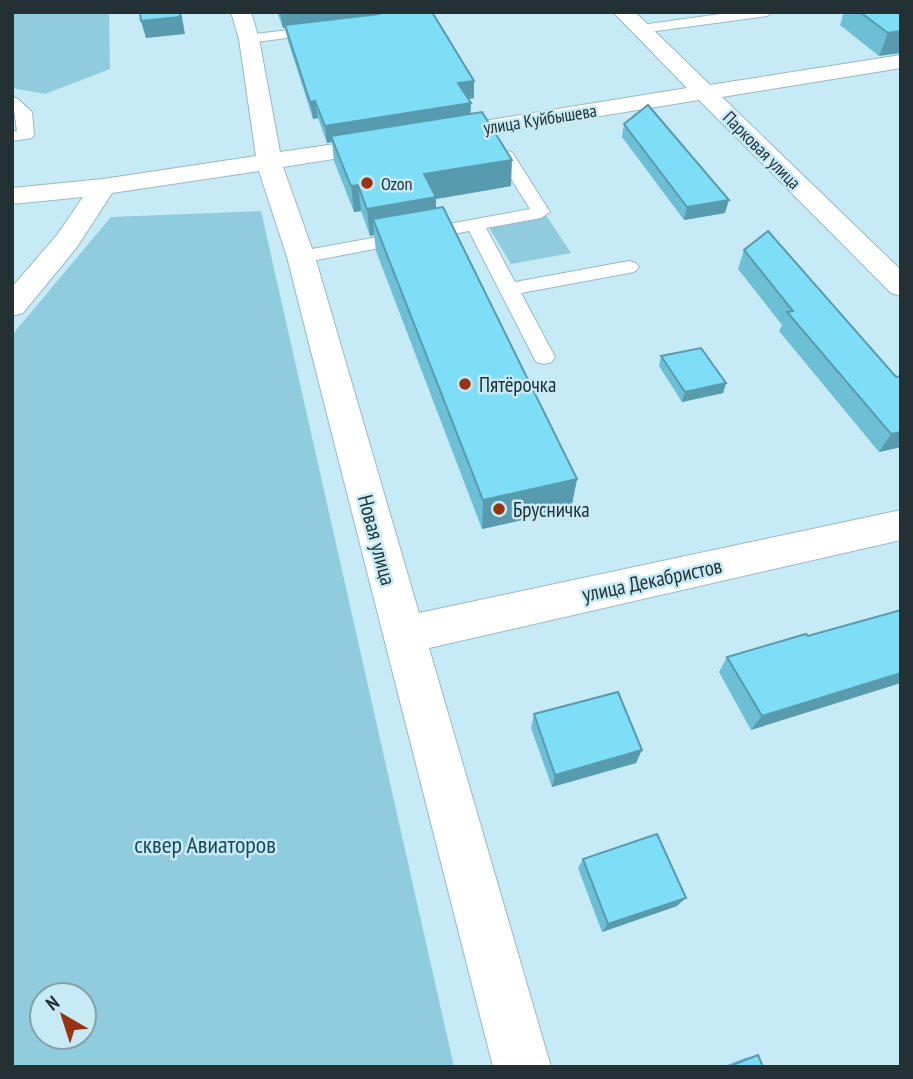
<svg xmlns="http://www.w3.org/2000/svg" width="913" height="1079" font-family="'PT Sans Narrow',sans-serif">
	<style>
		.green { fill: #8eccde; fill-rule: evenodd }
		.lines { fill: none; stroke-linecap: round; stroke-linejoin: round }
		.lane-casing { stroke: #97b9c4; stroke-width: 2 }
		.street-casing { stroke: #97b9c4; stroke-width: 2 }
		.lane { fill: #fff; fill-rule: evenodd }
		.street { fill: #fff; fill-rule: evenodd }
		.wall { fill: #6cbfd5 }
		.shaded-wall { fill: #589bae }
		.building { fill: #7edef8; stroke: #589bae; stroke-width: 2 }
		.poi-dot { fill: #99320e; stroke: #c7ebf6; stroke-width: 2.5 }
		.labels { text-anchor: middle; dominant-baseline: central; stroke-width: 5; stroke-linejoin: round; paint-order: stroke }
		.far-street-label { font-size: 18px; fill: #233135; stroke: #c7ebf6 }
		.far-poi-label { font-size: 18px; fill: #233135; stroke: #c7ebf6; text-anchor: start }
		.poi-label { font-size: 21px; fill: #233135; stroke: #c7ebf6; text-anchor: start }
		.street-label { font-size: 21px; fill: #233135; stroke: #c7ebf6 }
		.near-park-label { font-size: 24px; fill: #1b4752; stroke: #c7ebf6 }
	</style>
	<rect width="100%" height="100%" fill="#c7ebf6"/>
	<g class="green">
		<path d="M 12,12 L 109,12 L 110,69 L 45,94 L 12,88 Z"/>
		<path d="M 261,211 L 454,1067 L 12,1067 L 12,335 L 111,217 ZM 42,995 L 84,995 L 84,1037 L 42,1037 Z"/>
		<path d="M 546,215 L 571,253 L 511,264 L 488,226 Z"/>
	</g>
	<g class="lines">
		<defs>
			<g id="lane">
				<path d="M 735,12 L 774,12 L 767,16 L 641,33 L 634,29 L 641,25 Z"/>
				<path d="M 320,26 L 325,27 L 325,33 L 249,43 L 242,39 L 249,35 Z"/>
				<path d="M 12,97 L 18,99 L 32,112 L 34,135 L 32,138 L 12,141 L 12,131 L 17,131 Z"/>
				<path d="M 506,151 L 512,152 L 550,212 L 541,218 L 486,228 L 515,282 L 629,261 L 636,263 L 639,267 L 636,271 L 629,273 L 521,293 L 555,357 L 552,362 L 544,364 L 536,362 L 469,231 L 301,263 L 291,257 L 301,251 L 530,209 L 497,156 Z"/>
			</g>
			<g id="street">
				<path d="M 231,12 L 251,12 L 259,39 L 280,152 L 384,137 L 393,139 L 396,144 L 393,149 L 384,151 L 283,167 L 315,257 L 419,613 L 901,510 L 901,540 L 429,648 L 551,1067 L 493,1067 L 287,257 L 259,171 L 112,193 L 77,247 L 23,313 L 12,316 L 12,287 L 57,235 L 83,197 L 12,204 L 12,188 L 103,179 L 256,156 L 239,39 Z"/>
				<path d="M 613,12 L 635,12 L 710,85 L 901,55 L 901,68 L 722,97 L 901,270 L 901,296 L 891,293 L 699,100 L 440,142 L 431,140 L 428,135 L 431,130 L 440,128 L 687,88 Z"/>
			</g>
		</defs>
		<use href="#lane" class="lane-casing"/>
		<use href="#street" class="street-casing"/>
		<use href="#lane" class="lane"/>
		<use href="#street" class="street"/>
	</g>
	<g class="wall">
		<path d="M 277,12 L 432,12 L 474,98 L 468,99 L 471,103 L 470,114 L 511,186 L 436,199 L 436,208 L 577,479 L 571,509 L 482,529 L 376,251 L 374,235 L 370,236 L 361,211 L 354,212 L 334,161 L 332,142 L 327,143 L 318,118 L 313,119 L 288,41 L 285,28 L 283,28 Z"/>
		<path d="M 844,12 L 901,12 L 879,56 L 840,25 Z"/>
		<path d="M 624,124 L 725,213 L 684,220 L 622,137 Z"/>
		<path d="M 744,250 L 896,377 L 901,376 L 901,447 L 879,452 L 779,331 L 782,325 L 738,269 Z"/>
		<path d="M 661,356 L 726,383 L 723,393 L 682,402 L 659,366 Z"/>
		<path d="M 901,610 L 751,730 L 719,672 L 727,657 L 808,636 Z"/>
		<path d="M 534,714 L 636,763 L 552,787 L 531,728 Z"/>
		<path d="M 583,859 L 677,906 L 602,932 L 578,868 Z"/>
		<path d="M 758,1055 L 763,1067 L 722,1067 L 745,1058 Z"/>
	</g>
	<g class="shaded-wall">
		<path d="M 181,12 L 185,34 L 146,38 L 141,21 Z"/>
		<path d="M 280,12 L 374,12 L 375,17 L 283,28 Z"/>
		<path d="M 901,31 L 901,53 L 879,56 L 888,33 Z"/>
		<path d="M 474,81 L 474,98 L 458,100 L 458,83 Z"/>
		<path d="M 315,101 L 318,118 L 313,119 L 310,102 Z"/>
		<path d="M 471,103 L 470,120 L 331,136 L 332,142 L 327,143 L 325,126 Z"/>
		<path d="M 512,160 L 511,186 L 436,199 L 436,224 L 373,219 L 374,235 L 370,236 L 367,209 L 424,174 Z"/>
		<path d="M 358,185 L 361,211 L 354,212 L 351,186 Z"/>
		<path d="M 729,200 L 725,213 L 684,220 L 687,207 Z"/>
		<path d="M 726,383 L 723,393 L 682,402 L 685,392 Z"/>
		<path d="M 901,432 L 901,447 L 879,452 L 891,434 Z"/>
		<path d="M 577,479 L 571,509 L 482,529 L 483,500 Z"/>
		<path d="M 901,673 L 901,683 L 751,730 L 762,716 Z"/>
		<path d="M 642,750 L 636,763 L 552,787 L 555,775 Z"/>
		<path d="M 686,898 L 677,906 L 602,932 L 608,924 Z"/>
	</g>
	<g class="building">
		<path d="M 140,12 L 180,12 L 180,17 L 141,21 Z"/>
		<path d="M 380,12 L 432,12 L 474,81 L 458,83 L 471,103 L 325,126 L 315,101 L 310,102 L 285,25 L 379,14 Z"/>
		<path d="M 860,12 L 901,12 L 901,31 L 888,33 Z"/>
		<path d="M 648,105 L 729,200 L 687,207 L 624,124 Z"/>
		<path d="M 482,112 L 512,160 L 424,174 L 436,197 L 367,209 L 358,185 L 351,186 L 331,136 Z"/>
		<path d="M 443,207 L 577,479 L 483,500 L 373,219 Z"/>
		<path d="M 768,231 L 896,377 L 901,376 L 901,432 L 891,434 L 787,312 L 793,311 L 744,250 Z"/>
		<path d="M 701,348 L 726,383 L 685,392 L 661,356 Z"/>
		<path d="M 901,610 L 901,673 L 762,716 L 727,657 L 806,634 L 808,636 Z"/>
		<path d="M 618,692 L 642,750 L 555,775 L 534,714 Z"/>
		<path d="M 657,834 L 686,898 L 608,924 L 583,859 Z"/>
		<path d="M 758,1055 L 763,1067 L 728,1067 Z"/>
	</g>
	<g class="poi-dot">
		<circle cx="367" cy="183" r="7"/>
		<circle cx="465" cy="384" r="7"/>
		<circle cx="499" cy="509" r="7"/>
	</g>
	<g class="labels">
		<g class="far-street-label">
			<text transform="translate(540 119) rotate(-9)">улица Куйбышева</text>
			<text transform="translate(762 150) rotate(45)">Парковая улица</text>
		</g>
		<g class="far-poi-label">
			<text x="381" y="183">Ozon</text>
		</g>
		<g class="poi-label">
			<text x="479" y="384">Пятёрочка</text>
			<text x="513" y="509">Брусничка</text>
		</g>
		<g class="street-label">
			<text transform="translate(377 540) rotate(75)">Новая улица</text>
			<text transform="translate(652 580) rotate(-12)">улица Декабристов</text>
		</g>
		<g class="near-park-label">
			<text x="205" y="844">сквер Авиаторов</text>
		</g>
	</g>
	<rect width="913" height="1079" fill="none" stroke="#233135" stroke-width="28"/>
	<g transform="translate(63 1016) rotate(321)"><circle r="33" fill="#c7ebf6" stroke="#85a1a9" stroke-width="2"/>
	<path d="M0-5L12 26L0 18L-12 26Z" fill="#99320e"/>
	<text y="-10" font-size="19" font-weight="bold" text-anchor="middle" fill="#233135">N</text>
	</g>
</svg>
